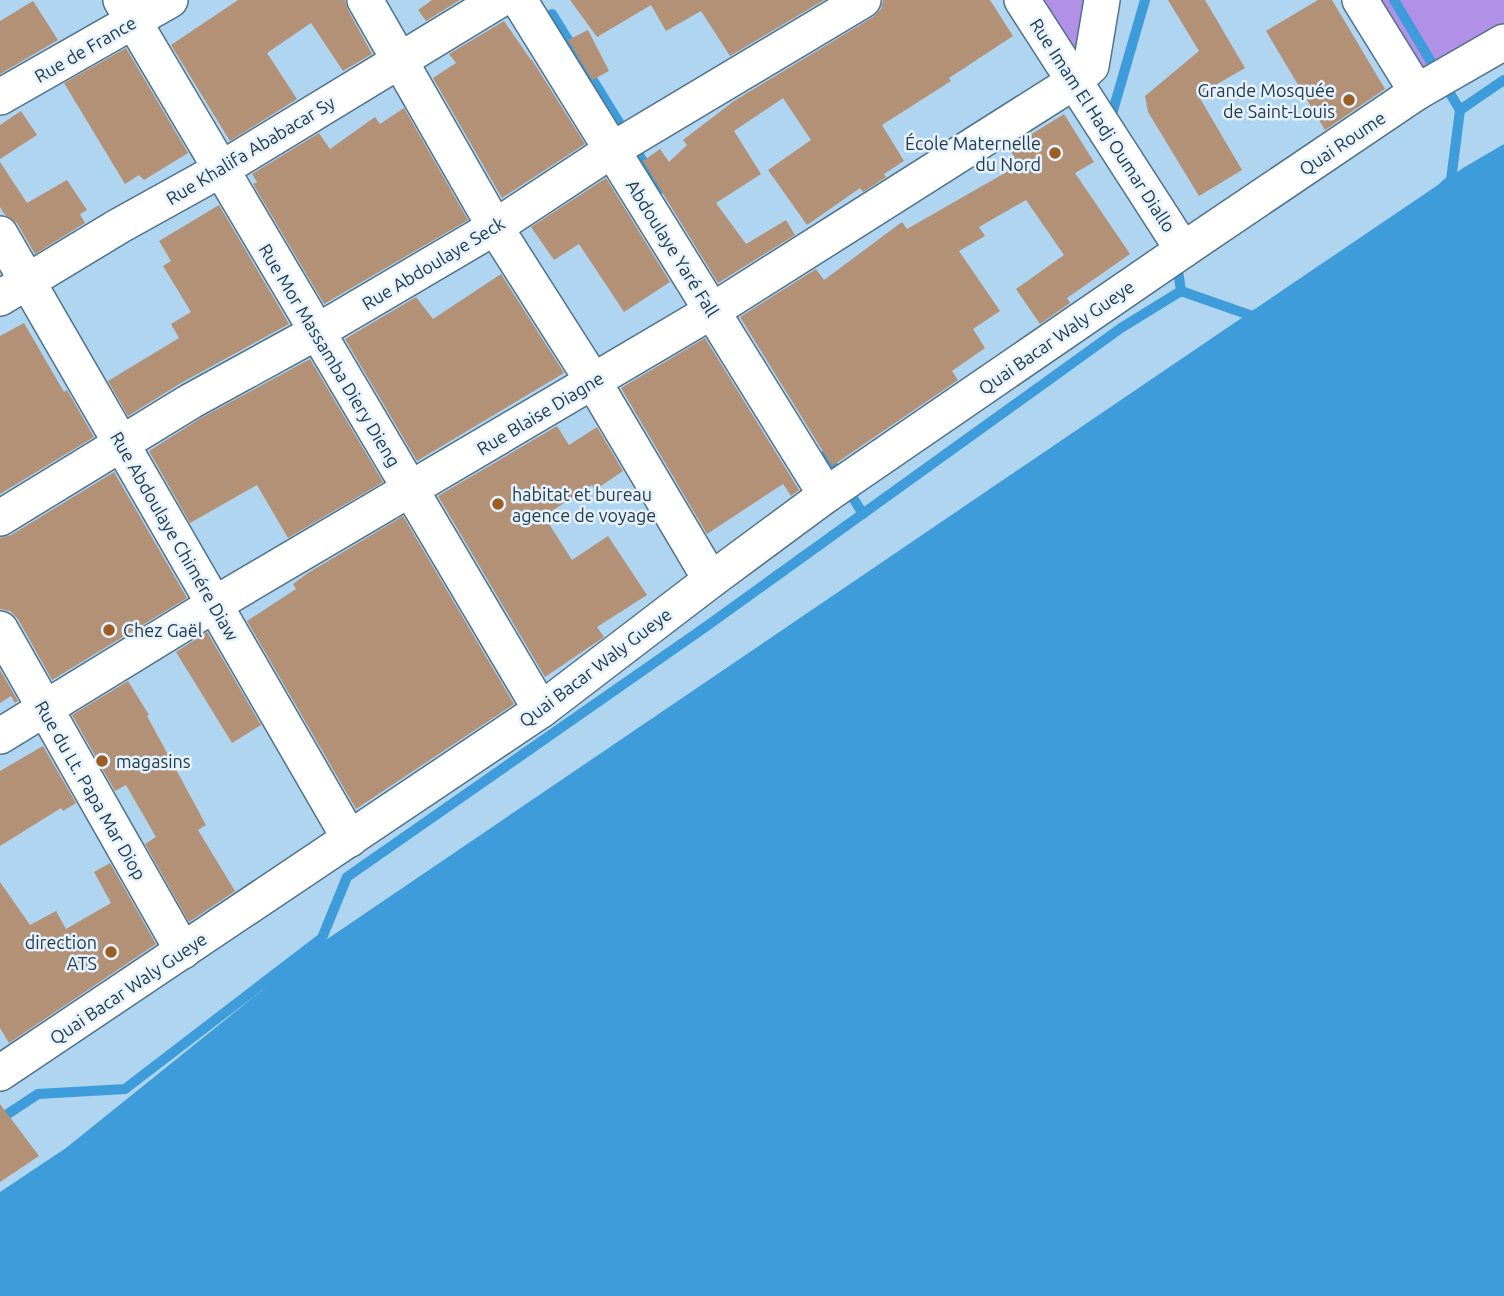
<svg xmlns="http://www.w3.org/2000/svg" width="1504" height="1296" font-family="Ubuntu,sans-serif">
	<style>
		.green { fill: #b191e6 }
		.water { fill: #3d9cd9 }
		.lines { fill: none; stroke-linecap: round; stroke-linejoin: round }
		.stream { stroke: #3d9cd9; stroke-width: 10 }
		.building { fill: #b39176 }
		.street-casing { stroke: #4f728b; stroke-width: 38 }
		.street { stroke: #fff; stroke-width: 35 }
		.poi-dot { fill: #9c5e23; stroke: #e4f3ff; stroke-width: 2.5 }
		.labels { text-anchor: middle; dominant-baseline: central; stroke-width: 5; stroke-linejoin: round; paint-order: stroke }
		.street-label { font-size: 18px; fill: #2a3a45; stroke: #e4f3ff }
		.poi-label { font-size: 18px; fill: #2a3a45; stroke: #e4f3ff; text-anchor: end }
	</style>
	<rect width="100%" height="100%" fill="#b0d5f1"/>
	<g class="green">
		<path d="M 1032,0 L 1091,0 L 1078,72 Z"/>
		<path d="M 1374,0 L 1504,0 L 1504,24 L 1418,73 Z"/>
	</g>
	<path class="water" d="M 1504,144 L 1504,1296 L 0,1296 L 0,1192 L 66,1148 L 317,946 L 1246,315 L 1463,168 Z"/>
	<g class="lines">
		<g class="stream">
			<path d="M 1394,0 L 1460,110"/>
			<path d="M 552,14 L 660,189"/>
			<path d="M 1110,121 L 1145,0"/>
			<path d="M 1444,186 L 1451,180 L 1460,110 L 1504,80"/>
			<path d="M 1177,264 L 1181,291"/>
			<path d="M 826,454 L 863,514"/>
			<path d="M 0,1119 L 38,1094 L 125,1089 L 322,938 L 347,877 L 704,628 L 1121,328 L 1181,291 L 1258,318"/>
		</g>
	</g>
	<g class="building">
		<path d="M 238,0 L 345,0 L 348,10 L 372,54 L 343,71 L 311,23 L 267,53 L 297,99 L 230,141 L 171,45 Z"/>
		<path d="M 432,0 L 460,0 L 426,21 L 418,10 Z"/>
		<path d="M 570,0 L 824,0 L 730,56 L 701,11 L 666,31 L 651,5 L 597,37 Z"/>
		<path d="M 883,0 L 990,0 L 1013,36 L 949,78 L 951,81 L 882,125 L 904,161 L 884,174 L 886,177 L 863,192 L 860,188 L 807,225 L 768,170 L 811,140 L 783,98 L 734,131 L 761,174 L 716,203 L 746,244 L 786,220 L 795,235 L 718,283 L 643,161 L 660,149 L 669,162 L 687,145 L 683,140 L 734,101 L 873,17 L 881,9 Z"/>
		<path d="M 1168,0 L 1205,0 L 1245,68 L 1198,95 L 1242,170 L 1199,196 L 1148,112 L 1145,96 L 1199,51 Z"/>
		<path d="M 1318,0 L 1332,0 L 1385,89 L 1325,130 L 1266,31 Z"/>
		<path d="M 33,1 L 58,40 L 0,74 L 0,21 Z"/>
		<path d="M 504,21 L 531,60 L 532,60 L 585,144 L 502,198 L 433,78 L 456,63 L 449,54 Z"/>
		<path d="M 588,30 L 609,71 L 592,80 L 568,40 Z"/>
		<path d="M 126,48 L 188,153 L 144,180 L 139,175 L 125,184 L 64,83 Z"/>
		<path d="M 404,108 L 468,220 L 324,304 L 253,184 L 257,182 L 252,174 L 319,133 L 330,149 L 375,117 L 380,124 Z"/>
		<path d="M 21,111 L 37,135 L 0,159 L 0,125 Z"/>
		<path d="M 1064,114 L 1094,162 L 1075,173 L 1130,254 L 1067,298 L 1070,303 L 1040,324 L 1016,289 L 1064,255 L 1026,200 L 979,227 L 985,236 L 959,251 L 1000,311 L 973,329 L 985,348 L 952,371 L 958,380 L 832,466 L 740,317 L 816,269 L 824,280 L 902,222 L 907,229 L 1019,165 L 1009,148 Z"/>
		<path d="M 0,162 L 27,203 L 67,180 L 87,210 L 80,214 L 85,223 L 35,254 L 17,223 L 5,215 L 0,207 Z"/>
		<path d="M 606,178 L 670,282 L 624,312 L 579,244 L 554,260 L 531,227 Z"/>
		<path d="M 219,205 L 289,324 L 181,383 L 128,416 L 108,381 L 179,338 L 171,324 L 191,312 L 163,266 L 171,261 L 159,241 Z"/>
		<path d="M 501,274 L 564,373 L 417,461 L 345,339 L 416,297 L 433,319 Z"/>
		<path d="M 24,323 L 64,392 L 67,390 L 94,437 L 0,494 L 0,336 Z"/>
		<path d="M 705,338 L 799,490 L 791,496 L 783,484 L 707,534 L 621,388 Z"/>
		<path d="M 310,359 L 383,482 L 288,538 L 257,485 L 190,523 L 149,451 L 201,418 Z"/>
		<path d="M 557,426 L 569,445 L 597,427 L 623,471 L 595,490 L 592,485 L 544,516 L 572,560 L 608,536 L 647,595 L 597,627 L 604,637 L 545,677 L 438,496 Z"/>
		<path d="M 114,472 L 187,598 L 52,680 L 18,619 L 10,611 L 0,609 L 0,538 L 11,535 Z"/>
		<path d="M 403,516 L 514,704 L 356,809 L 247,621 L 296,589 L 293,584 L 308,573 Z"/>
		<path d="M 207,632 L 261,725 L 232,743 L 176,652 Z"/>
		<path d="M 0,670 L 18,701 L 15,703 L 11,696 L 0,703 Z"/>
		<path d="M 128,681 L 149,715 L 147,716 L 206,825 L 198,830 L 235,891 L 189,922 L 145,844 L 156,837 L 126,785 L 115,791 L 72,715 Z"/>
		<path d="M 43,746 L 76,803 L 63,811 L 61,808 L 0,846 L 0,771 Z"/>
		<path d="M 110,863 L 156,944 L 9,1043 L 0,1028 L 0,882 L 30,925 L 56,911 L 66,929 L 111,903 L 94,872 Z"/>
		<path d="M 0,1104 L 39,1156 L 0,1182 Z"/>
	</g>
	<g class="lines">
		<defs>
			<g id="street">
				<path d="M 121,0 L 541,710"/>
				<path d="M 365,0 L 495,227 L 593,381 L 711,580"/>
				<path d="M 519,0 L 826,495"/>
				<path d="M 1022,0 L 1183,250"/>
				<path d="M 1360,0 L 1417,92"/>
				<path d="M 0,97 L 170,0"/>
				<path d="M 0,234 L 350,839"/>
				<path d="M 0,298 L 119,226 L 220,170 L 499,0"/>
				<path d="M 0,518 L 191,401 L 315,333 L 495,227 L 612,150 L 863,0"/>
				<path d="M 0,629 L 183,951"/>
				<path d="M 0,736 L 215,604 L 712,311 L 1075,81 L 1091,66 L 1102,0"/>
				<path d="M 0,1073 L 541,710 L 711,580 L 826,495 L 1183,250 L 1417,92 L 1504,42"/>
			</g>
		</defs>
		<use href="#street" class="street-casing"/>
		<use href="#street" class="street"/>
	</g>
	<g class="poi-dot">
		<circle cx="1349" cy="100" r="7"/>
		<circle cx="1055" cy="153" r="7"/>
		<circle cx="498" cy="504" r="7"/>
		<circle cx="109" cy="630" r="7"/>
		<circle cx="102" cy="761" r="7"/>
		<circle cx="111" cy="952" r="7"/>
	</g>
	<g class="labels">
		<g class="street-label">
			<text transform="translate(85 49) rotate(-30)">Rue de France</text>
			<text transform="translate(1103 125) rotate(57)">Rue Imam El Hadj Oumar Diallo</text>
			<text transform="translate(1342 143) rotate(-34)">Quai Roume</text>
			<text transform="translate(250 150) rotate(-31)">Rue Khalifa Ababacar Sy</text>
			<text transform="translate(673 248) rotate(58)">Abdoulaye Yaré Fall</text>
			<text transform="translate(433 263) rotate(-31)">Rue Abdoulaye Seck</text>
			<text transform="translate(1056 337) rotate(-35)">Quai Bacar Waly Gueye</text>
			<text transform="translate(330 355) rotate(59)">Rue Mor Massamba Diery Dieng</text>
			<text transform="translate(540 413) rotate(-31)">Rue Blaise Diagne</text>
			<text transform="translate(175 536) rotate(60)">Rue Abdoulaye Chimére Diaw</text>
			<text transform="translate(595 667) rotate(-37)">Quai Bacar Waly Gueye</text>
			<text transform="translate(91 790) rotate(60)">Rue du Lt. Papa Mar Diop</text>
			<text transform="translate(128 988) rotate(-34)">Quai Bacar Waly Gueye</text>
		</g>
		<g class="poi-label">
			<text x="1335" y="90">Grande Mosquée<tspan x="1335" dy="21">de Saint-Louis</tspan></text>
			<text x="1041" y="143">École Maternelle<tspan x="1041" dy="21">du Nord</tspan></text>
			<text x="512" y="494" text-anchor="start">habitat et bureau<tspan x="512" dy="21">agence de voyage</tspan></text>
			<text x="123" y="630" text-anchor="start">Chez Gaël</text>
			<text x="116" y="761" text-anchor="start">magasins</text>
			<text x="97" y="942">direction<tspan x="97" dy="21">ATS</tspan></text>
		</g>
	</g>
</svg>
